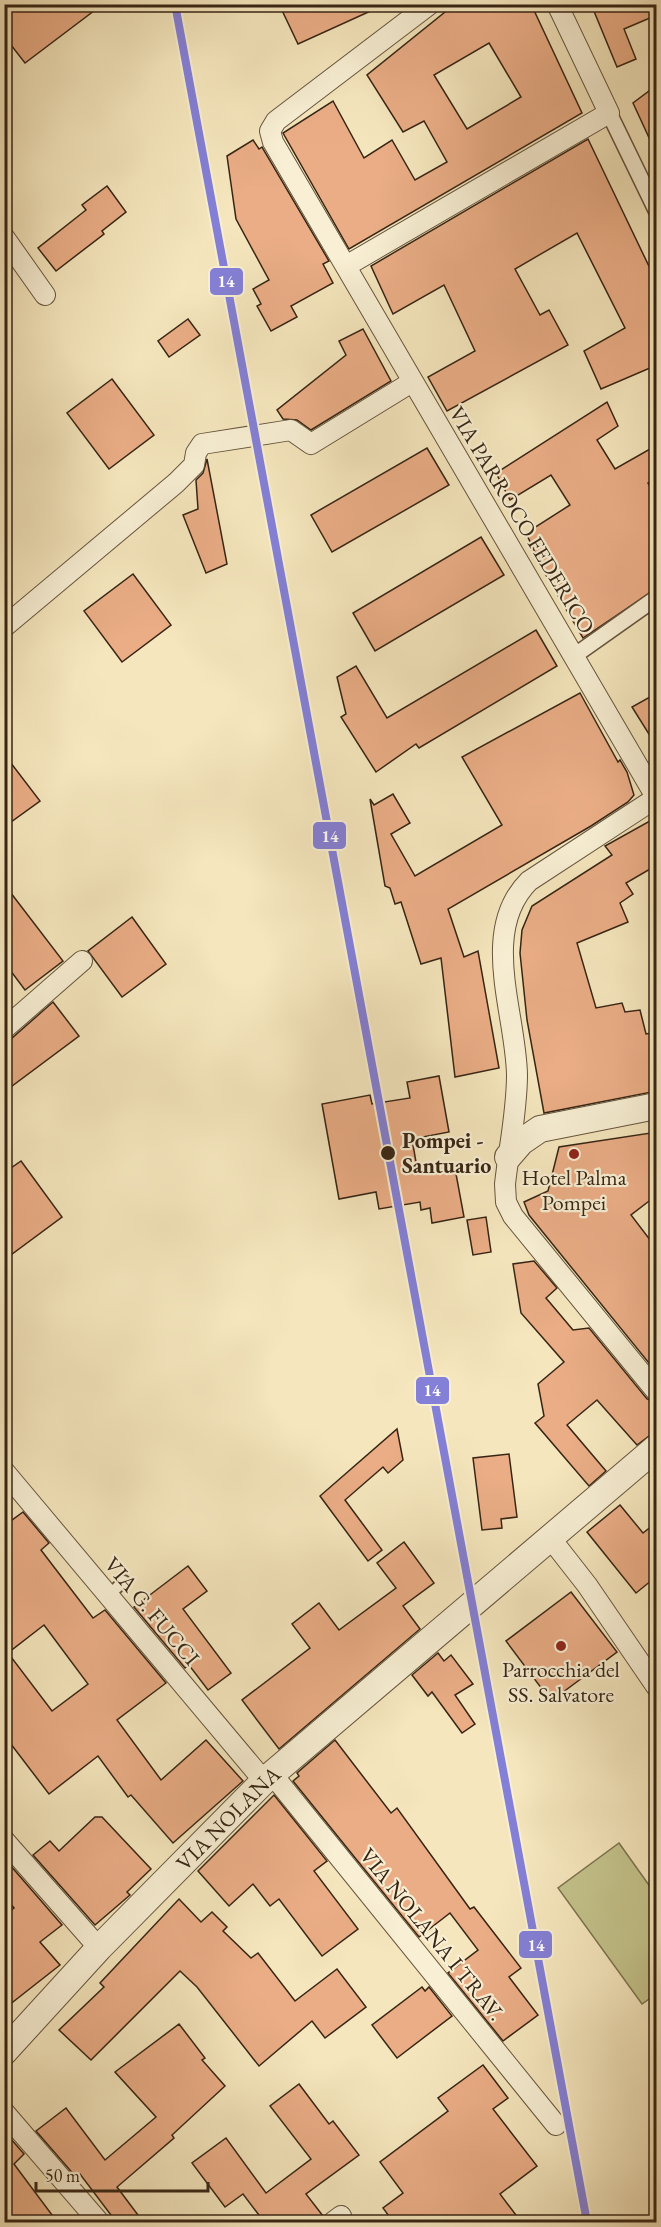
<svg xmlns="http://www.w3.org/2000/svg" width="661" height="2227" font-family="'EB Garamond',serif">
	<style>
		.pitch { fill: #c4c38c; stroke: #7e7450; stroke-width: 1.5 }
		.building { fill: #eaad86; stroke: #372514; stroke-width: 1.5; fill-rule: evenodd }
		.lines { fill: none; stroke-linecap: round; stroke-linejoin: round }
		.service-casing { stroke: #66553e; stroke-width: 14 }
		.pedestrian-casing { stroke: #66553e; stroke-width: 18 }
		.minor-casing { stroke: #66553e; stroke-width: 22 }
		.tertiary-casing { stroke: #66553e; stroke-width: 28 }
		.service { stroke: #f8efd4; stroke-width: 10 }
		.pedestrian { stroke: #f8efd4; stroke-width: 15 }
		.minor { stroke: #f8efd4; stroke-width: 20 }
		.tertiary { stroke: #f8efd4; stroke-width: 26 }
		.rail-1-casing { stroke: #f8efd4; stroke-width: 12 }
		.rail-1 { stroke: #8480d7; stroke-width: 8 }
		.stop-dot { fill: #372514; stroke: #f8efd4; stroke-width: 2 }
		.poi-dot { fill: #8f2418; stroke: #f8efd4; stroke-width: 2 }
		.labels { text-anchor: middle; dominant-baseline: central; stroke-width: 4.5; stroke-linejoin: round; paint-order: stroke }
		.street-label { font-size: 22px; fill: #372514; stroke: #f8efd4 }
		.stop-label { font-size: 22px; font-weight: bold; fill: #372514; stroke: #f8efd4; text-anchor: start }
		.poi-label { font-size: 22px; fill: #372514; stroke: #f8efd4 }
		.line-badge { stroke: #f8efd4; stroke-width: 2 }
		.badge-label { font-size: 16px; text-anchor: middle; font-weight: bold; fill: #fff }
	</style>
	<rect width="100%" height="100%" fill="#f5e6bd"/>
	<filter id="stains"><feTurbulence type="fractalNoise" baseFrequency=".00333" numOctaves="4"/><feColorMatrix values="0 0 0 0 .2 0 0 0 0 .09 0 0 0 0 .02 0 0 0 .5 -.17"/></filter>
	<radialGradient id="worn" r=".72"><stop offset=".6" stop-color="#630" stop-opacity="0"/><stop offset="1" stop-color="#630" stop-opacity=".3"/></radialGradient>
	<path class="pitch" d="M 619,1843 L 656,1895 L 656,1994 L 642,2004 L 558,1888 Z"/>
	<g class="building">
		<path d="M 14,4 L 103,4 L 25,63 L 4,36 L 4,11 Z"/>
		<path d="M 279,4 L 386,4 L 298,44 Z"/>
		<path d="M 455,4 L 531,4 L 582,113 L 349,249 L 283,133 L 333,101 L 364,158 L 392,140 L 415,180 L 447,162 L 424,121 L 403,132 L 367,75 ZM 489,43 L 521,97 L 467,129 L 434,75 Z"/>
		<path d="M 591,4 L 657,4 L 657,15 L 624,29 L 636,59 L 617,67 Z"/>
		<path d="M 657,85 L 657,155 L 633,103 Z"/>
		<path d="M 588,139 L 657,283 L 657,365 L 601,389 L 584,351 L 625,328 L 577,233 L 515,269 L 540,315 L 549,310 L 568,345 L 447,411 L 428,377 L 475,351 L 444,285 L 393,314 L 371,266 Z"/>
		<path d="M 253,140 L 259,149 L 262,147 L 329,261 L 323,264 L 333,283 L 291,306 L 297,317 L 271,331 L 257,306 L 261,304 L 253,289 L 269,280 L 236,219 L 227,156 Z"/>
		<path d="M 107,186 L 126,212 L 102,231 L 104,234 L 56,271 L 38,248 L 86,210 L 82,205 Z"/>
		<path d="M 188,319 L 200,335 L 169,357 L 158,341 Z"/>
		<path d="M 363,329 L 391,381 L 311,430 L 297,420 L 283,419 L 277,410 L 346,355 L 339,341 Z"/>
		<path d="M 112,379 L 154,435 L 109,469 L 67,413 Z"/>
		<path d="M 607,402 L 618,426 L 597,440 L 615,469 L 657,445 L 657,478 L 648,483 L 657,500 L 657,588 L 583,638 L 544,572 L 526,533 L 570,505 L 551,475 L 510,500 L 496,473 Z"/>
		<path d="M 427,448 L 449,485 L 332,552 L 311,515 Z"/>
		<path d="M 207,459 L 227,564 L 206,573 L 183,515 L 198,509 L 196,480 L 203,473 Z"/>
		<path d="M 481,537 L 504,575 L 375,651 L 353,613 Z"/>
		<path d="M 133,574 L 171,625 L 122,662 L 84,611 Z"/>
		<path d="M 536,630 L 557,666 L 419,748 L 416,744 L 376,772 L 341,717 L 346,714 L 337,677 L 356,666 L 387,718 Z"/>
		<path d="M 580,693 L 618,762 L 620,760 L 627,772 L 634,795 L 628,802 L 591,826 L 448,909 L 464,957 L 478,951 L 499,1068 L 455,1077 L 441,958 L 421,964 L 401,902 L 395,904 L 390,888 L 385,886 L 370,799 L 374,805 L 393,794 L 410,823 L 391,834 L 415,876 L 502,825 L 462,757 Z"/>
		<path d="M 657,693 L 657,747 L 632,707 Z"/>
		<path d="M 4,754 L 40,801 L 4,827 Z"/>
		<path d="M 657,817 L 657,865 L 626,883 L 633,894 L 620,903 L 628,922 L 577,943 L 596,1008 L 622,1003 L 625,1012 L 640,1010 L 646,1034 L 657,1032 L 657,1091 L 544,1113 L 527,1020 L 520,953 L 522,930 L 532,906 L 612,855 L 605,846 Z"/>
		<path d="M 4,884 L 63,961 L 25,990 L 4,962 Z"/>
		<path d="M 132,917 L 166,964 L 122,997 L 88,951 Z"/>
		<path d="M 53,1002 L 79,1036 L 4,1092 L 4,1041 L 12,1038 Z"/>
		<path d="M 439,1076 L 449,1132 L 412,1139 L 417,1168 L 454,1163 L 464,1217 L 432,1223 L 430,1208 L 421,1210 L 420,1202 L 379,1209 L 376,1192 L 339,1199 L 322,1104 L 370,1095 L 372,1104 L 410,1098 L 407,1082 Z"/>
		<path d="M 657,1132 L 657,1195 L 631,1215 L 657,1249 L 657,1373 L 529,1215 L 524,1202 L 548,1191 L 559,1147 Z"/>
		<path d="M 21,1161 L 62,1217 L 4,1260 L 4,1173 Z"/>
		<path d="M 486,1217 L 491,1252 L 473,1255 L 467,1220 Z"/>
		<path d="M 534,1261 L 557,1288 L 546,1298 L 573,1330 L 589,1328 L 647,1399 L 657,1403 L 657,1430 L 637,1445 L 597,1400 L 567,1425 L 606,1471 L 589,1486 L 535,1423 L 544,1416 L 538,1384 L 564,1362 L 521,1313 L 513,1264 Z"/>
		<path d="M 397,1429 L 403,1460 L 388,1473 L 383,1467 L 345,1500 L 382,1550 L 368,1561 L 320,1496 Z"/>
		<path d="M 509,1454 L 517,1517 L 501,1519 L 502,1528 L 482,1530 L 473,1458 Z"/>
		<path d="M 620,1505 L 643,1533 L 657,1522 L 657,1576 L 636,1593 L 587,1532 Z"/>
		<path d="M 23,1512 L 49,1543 L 41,1550 L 93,1618 L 105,1610 L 166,1683 L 117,1720 L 161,1780 L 206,1740 L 243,1781 L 173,1843 L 131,1795 L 128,1797 L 98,1756 L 49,1794 L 4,1735 L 4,1526 ZM 44,1625 L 88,1684 L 52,1711 L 8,1653 Z"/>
		<path d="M 404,1542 L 434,1583 L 403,1606 L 420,1629 L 279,1749 L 242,1700 L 310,1648 L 292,1624 L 319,1603 L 339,1630 L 396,1588 L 377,1563 Z"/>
		<path d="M 188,1566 L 207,1591 L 183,1609 L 231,1673 L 208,1690 L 189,1665 L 185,1668 L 134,1607 Z"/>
		<path d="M 571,1592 L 617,1652 L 551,1701 L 506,1641 Z"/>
		<path d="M 438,1653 L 444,1661 L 451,1655 L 473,1684 L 455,1695 L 475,1724 L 462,1733 L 432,1692 L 428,1696 L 412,1675 Z"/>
		<path d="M 335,1740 L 391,1813 L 397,1808 L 470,1909 L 474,1907 L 521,1968 L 509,1977 L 538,2015 L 503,2041 L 448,1973 L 478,1950 L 450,1913 L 419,1937 L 293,1781 L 299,1776 L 297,1773 Z"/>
		<path d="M 274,1795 L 327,1861 L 314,1871 L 358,1929 L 322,1956 L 279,1899 L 270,1906 L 253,1884 L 229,1906 L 198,1871 Z"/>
		<path d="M 95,1817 L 102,1817 L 151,1869 L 127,1892 L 130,1895 L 95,1925 L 33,1855 L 50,1841 L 59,1851 Z"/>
		<path d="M 10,1865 L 62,1925 L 40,1942 L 60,1965 L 4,2009 L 4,1916 L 14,1908 L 4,1896 L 4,1869 Z"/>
		<path d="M 179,1899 L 201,1922 L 212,1912 L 227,1927 L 223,1931 L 251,1958 L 258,1953 L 295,2001 L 337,1969 L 366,2007 L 325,2038 L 312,2021 L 259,2066 L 197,1987 L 180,1971 L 91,2060 L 59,2030 L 104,1987 L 100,1983 Z"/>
		<path d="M 422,1987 L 425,1991 L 429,1987 L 452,2016 L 397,2058 L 372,2025 Z"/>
		<path d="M 179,2024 L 205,2058 L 202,2060 L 225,2086 L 172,2135 L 174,2138 L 117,2187 L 144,2223 L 117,2223 L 80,2174 L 76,2177 L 36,2131 L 66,2108 L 105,2160 L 156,2117 L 115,2072 Z"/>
		<path d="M 483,2065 L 508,2098 L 493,2109 L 537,2166 L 500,2194 L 522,2223 L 394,2223 L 383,2208 L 403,2193 L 380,2162 L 448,2111 L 438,2098 Z"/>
		<path d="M 299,2084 L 329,2124 L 333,2121 L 359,2155 L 306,2194 L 323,2216 L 321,2223 L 265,2223 L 243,2194 L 225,2207 L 192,2163 L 226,2138 L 266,2193 L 311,2159 L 270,2106 Z"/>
		<path d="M 4,2131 L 24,2154 L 14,2164 L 58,2223 L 10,2223 L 4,2215 Z"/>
	</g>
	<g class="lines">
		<defs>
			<path id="service" d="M 108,1596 L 124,1581"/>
			<g id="pedestrian">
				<path d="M 609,113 L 656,210"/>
				<path d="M 574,656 L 656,598"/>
			</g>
			<g id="minor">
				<path d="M 430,4 L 276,121 L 270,131 L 273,142 L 656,797"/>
				<path d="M 4,237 L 45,295"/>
				<path d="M 346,266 L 609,113 L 557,4"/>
				<path d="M 4,627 L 176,483 L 194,465 L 196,453 L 202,444 L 291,430 L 311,444 L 412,382"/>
				<path d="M 656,798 L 529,881 C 479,931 516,1013 517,1075 C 517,1111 509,1148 505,1184 L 506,1202 L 513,1216 L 656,1391"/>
				<path d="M 4,1029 L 82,961"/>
				<path d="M 4,1471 L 264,1781"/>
				<path d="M 551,1539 L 587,1585 L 656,1686"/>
				<path d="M 272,1774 L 556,2125"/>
				<path d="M 4,1840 L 99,1948"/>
				<path d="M 4,2112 L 99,2222"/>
				<path d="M 333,2222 L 341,2216"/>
			</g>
			<g id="tertiary">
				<path d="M 508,1157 L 521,1142 L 540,1129 L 656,1106"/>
				<path id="s1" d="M 4,2052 L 99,1948 L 264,1781 L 656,1448"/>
			</g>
		</defs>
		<use href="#service" class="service-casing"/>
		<use href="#pedestrian" class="pedestrian-casing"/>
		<use href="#minor" class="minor-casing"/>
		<use href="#tertiary" class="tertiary-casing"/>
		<use href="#service" class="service"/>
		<use href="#pedestrian" class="pedestrian"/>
		<use href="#minor" class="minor"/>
		<use href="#tertiary" class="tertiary"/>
		<defs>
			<path id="rail-1" d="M 175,4 L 587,2222"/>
		</defs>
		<use href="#rail-1" class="rail-1-casing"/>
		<use href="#rail-1" class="rail-1"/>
	</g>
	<circle class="stop-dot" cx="388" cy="1153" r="8"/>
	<g class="poi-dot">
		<circle cx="574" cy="1154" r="6"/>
		<circle cx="561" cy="1646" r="6"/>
	</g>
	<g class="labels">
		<g class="street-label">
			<text transform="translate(522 520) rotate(59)">VIA PARROCO FEDERICO</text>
			<text transform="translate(152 1611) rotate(50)">VIA G. FUCCI</text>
			<text stroke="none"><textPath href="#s1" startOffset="324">VIA NOLANA</textPath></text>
			<text transform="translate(432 1934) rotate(51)">VIA NOLANA I TRAV.</text>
		</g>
		<g class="stop-label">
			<text x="402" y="1140">Pompei -<tspan x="402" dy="25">Santuario</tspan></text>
		</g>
		<g class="poi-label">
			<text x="574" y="1177">Hotel Palma<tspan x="574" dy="25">Pompei</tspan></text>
			<text x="561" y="1669">Parrocchia del<tspan x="561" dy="25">SS. Salvatore</tspan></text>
		</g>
	</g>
	<g class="line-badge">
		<rect x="209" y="267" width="35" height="29" rx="6" fill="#8480d7"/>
		<rect x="312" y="821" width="35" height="29" rx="6" fill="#8480d7"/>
		<rect x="415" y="1376" width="35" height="29" rx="6" fill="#8480d7"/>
		<rect x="518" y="1930" width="35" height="29" rx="6" fill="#8480d7"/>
	</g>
	<g class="badge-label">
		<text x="226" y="287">14</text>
		<text x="330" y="842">14</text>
		<text x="432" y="1396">14</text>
		<text x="536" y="1951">14</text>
	</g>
	<rect width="661" height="2227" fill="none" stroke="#f5e6bd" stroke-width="24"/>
	<rect x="6" y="6" width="649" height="2215" fill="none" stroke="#372514" stroke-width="3"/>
	<rect x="12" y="12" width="637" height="2203" fill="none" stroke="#372514" stroke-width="1.5"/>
	<path d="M36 2182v9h172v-9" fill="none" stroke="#372514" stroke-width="3"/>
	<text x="45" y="2182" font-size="18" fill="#372514" stroke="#f8efd4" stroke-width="4.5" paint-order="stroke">50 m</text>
	<rect width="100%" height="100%" filter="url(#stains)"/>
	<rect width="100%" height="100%" fill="url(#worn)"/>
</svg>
